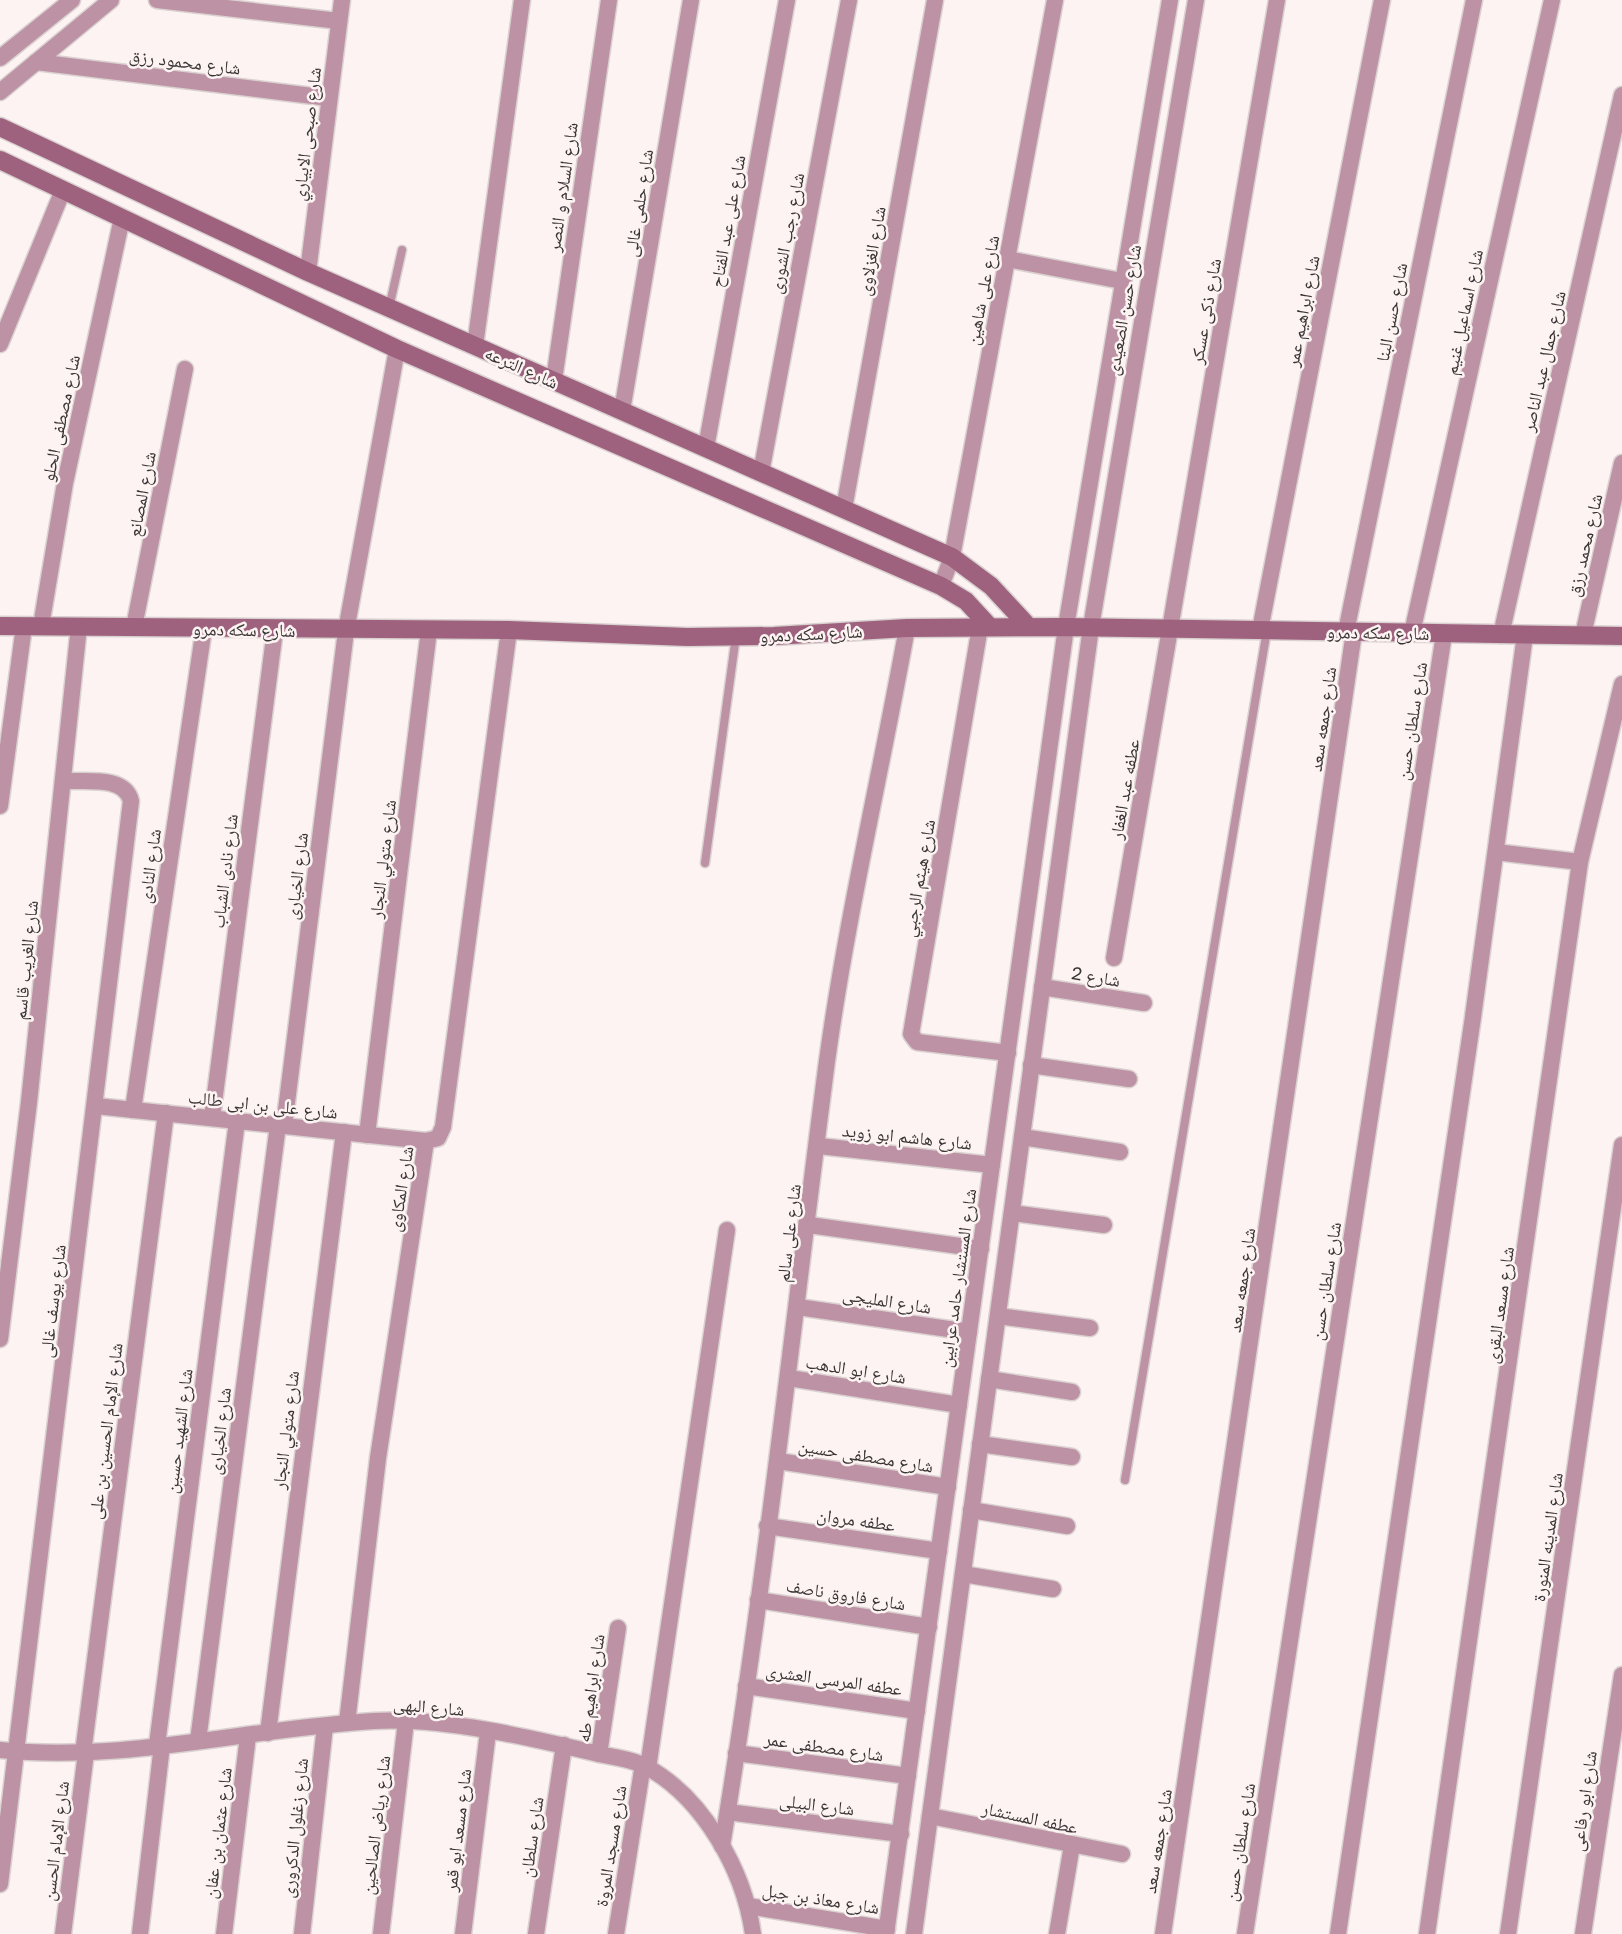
<svg xmlns="http://www.w3.org/2000/svg" width="1622" height="1934" font-family="'Golos Text','Noto Naskh Arabic',sans-serif">
	<style>
		.lines { fill: none; stroke-linecap: round; stroke-linejoin: round }
		.service-casing { stroke: #dad1d1; stroke-width: 11 }
		.minor-casing { stroke: #dad1d1; stroke-width: 19 }
		.secondary-casing { stroke: #dad1d1; stroke-width: 21 }
		.service { stroke: #bd92a5; stroke-width: 8 }
		.minor { stroke: #bd92a5; stroke-width: 16 }
		.secondary { stroke: #9e627e; stroke-width: 18 }
		.labels { text-anchor: middle; dominant-baseline: central; stroke-width: 5; stroke-linejoin: round; paint-order: stroke }
		.street-label { font-size: 18px; fill: #3a3535; stroke: #fdf3f3 }
	</style>
	<rect width="100%" height="100%" fill="#fdf3f3"/>
	<g class="lines">
		<defs>
			<g id="service">
				<path d="M 389,308 L 402,250"/>
				<path d="M 705,863 L 736,636"/>
				<path d="M 1125,1480 L 1267,630"/>
			</g>
			<g id="minor">
				<path d="M 157,0 L 339,21"/>
				<path d="M 0,58 L 72,0"/>
				<path d="M 36,62 L 329,98"/>
				<path d="M 0,92 L 111,0"/>
				<path d="M 1007,259 L 1122,281"/>
				<path d="M 308,272 L 342,0"/>
				<path d="M 0,344 L 63,190"/>
				<path d="M 475,346 L 522,0"/>
				<path d="M 554,380 L 609,0"/>
				<path d="M 622,411 L 691,0"/>
				<path d="M 706,448 L 787,0"/>
				<path d="M 761,473 L 849,0"/>
				<path d="M 844,509 L 935,0"/>
				<path d="M 941,586 L 952,557 L 1055,0"/>
				<path d="M 41,626 L 65,483 L 122,218"/>
				<path d="M 134,627 L 185,369"/>
				<path d="M 980,627 L 911,1034 L 917,1042 L 1008,1053"/>
				<path d="M 1260,630 L 1382,0"/>
				<path d="M 1346,632 L 1474,0"/>
				<path d="M 1412,633 L 1552,0"/>
				<path d="M 1501,635 L 1622,95"/>
				<path d="M 1583,635 L 1622,463"/>
				<path d="M 0,806 L 24,626"/>
				<path d="M 1496,852 L 1580,862"/>
				<path d="M 1114,958 L 1277,0"/>
				<path d="M 1042,987 L 1144,1003"/>
				<path d="M 1031,1065 L 1129,1079"/>
				<path d="M 96,1106 L 426,1141"/>
				<path d="M 133,1110 L 204,628"/>
				<path d="M 212,1118 L 275,630"/>
				<path d="M 284,1126 L 346,631 L 397,349"/>
				<path d="M 367,1135 L 429,630"/>
				<path d="M 1022,1137 L 1120,1152"/>
				<path d="M 819,1146 L 992,1165"/>
				<path d="M 1012,1213 L 1104,1225"/>
				<path d="M 809,1225 L 981,1249"/>
				<path d="M 798,1307 L 969,1332"/>
				<path d="M 998,1316 L 1090,1328"/>
				<path d="M 0,1339 L 29,1102 L 79,626"/>
				<path d="M 789,1378 L 959,1405"/>
				<path d="M 989,1379 L 1072,1392"/>
				<path d="M 980,1444 L 1072,1457"/>
				<path d="M 778,1461 L 948,1487"/>
				<path d="M 971,1510 L 1067,1526"/>
				<path d="M 767,1526 L 939,1551"/>
				<path d="M 963,1574 L 1053,1589"/>
				<path d="M 758,1600 L 929,1627"/>
				<path d="M 746,1686 L 917,1711"/>
				<path d="M 347,1723 L 378,1458 L 426,1141 L 438,1138 L 443,1127 L 509,630"/>
				<path d="M 268,1733 L 344,1132"/>
				<path d="M 198,1741 L 278,1125"/>
				<path d="M 157,1745 L 237,1121"/>
				<path d="M 0,1750 C 125,1763 250,1728 374,1721 C 443,1717 532,1738 599,1754 C 613,1757 632,1759 645,1766 C 703,1797 744,1870 753,1934"/>
				<path d="M 83,1753 L 166,1113"/>
				<path d="M 736,1753 L 908,1776"/>
				<path d="M 599,1754 L 618,1628"/>
				<path d="M 648,1768 L 727,1230"/>
				<path d="M 728,1812 L 901,1834"/>
				<path d="M 930,1816 L 1122,1854"/>
				<path d="M 722,1846 C 765,1586 793,1322 827,1061 C 847,915 881,773 907,628"/>
				<path d="M 0,1884 L 131,801 C 125,775 85,782 63,781"/>
				<path d="M 748,1906 L 887,1929"/>
				<path d="M 63,1934 L 86,1753"/>
				<path d="M 140,1934 L 162,1745"/>
				<path d="M 224,1934 L 248,1736"/>
				<path d="M 302,1934 L 325,1726"/>
				<path d="M 381,1934 L 406,1721"/>
				<path d="M 463,1934 L 488,1732"/>
				<path d="M 536,1934 L 564,1745"/>
				<path d="M 616,1934 L 643,1764"/>
				<path d="M 886,1934 L 1066,627 L 1170,0"/>
				<path d="M 914,1934 L 1091,627 L 1196,0"/>
				<path d="M 1057,1934 L 1072,1845"/>
				<path d="M 1163,1934 L 1354,632"/>
				<path d="M 1245,1934 L 1444,634"/>
				<path d="M 1338,1934 L 1473,1017 L 1525,635"/>
				<path d="M 1427,1934 L 1580,862 L 1622,684"/>
				<path d="M 1508,1934 L 1622,1145"/>
				<path d="M 1583,1934 L 1622,1675"/>
			</g>
			<g id="secondary">
				<path d="M 0,127 L 308,272 L 952,557 L 991,586 L 1029,627"/>
				<path d="M 0,160 L 397,349 L 941,586 L 966,601 L 990,627"/>
				<path d="M 0,626 L 509,630 L 687,637 L 774,636 L 907,628 L 1066,627 L 1622,636"/>
			</g>
		</defs>
		<use href="#service" class="service-casing"/>
		<use href="#minor" class="minor-casing"/>
		<use href="#secondary" class="secondary-casing"/>
		<use href="#service" class="service"/>
		<use href="#minor" class="minor"/>
		<use href="#secondary" class="secondary"/>
	</g>
	<g class="labels">
		<g class="street-label">
			<text transform="translate(185 61) rotate(7)">شارع محمود رزق</text>
			<text transform="translate(306 134) rotate(-83)">شارع صبحى الابياري</text>
			<text transform="translate(562 187) rotate(-82)">شارع السلام و النصر</text>
			<text transform="translate(638 203) rotate(-81)">شارع حلمى غالى</text>
			<text transform="translate(727 221) rotate(-80)">شارع على عبد الفتاح</text>
			<text transform="translate(786 233) rotate(-79)">شارع رجب الشورى</text>
			<text transform="translate(871 251) rotate(-80)">شارع الغزلاوى</text>
			<text transform="translate(982 290) rotate(-79)">شارع على شاهين</text>
			<text transform="translate(1123 310) rotate(-80)">شارع حسن الصعيدى</text>
			<text transform="translate(1205 311) rotate(-80)">شارع ذكى عسكر</text>
			<text transform="translate(1302 311) rotate(-79)">شارع ابراهيم عمر</text>
			<text transform="translate(1391 312) rotate(-79)">شارع حسن البنا</text>
			<text transform="translate(1463 312) rotate(-78)">شارع اسماعيل غنيم</text>
			<text transform="translate(1543 361) rotate(-77)">شارع جمال عبد الناصر</text>
			<text transform="translate(522 367) rotate(24)">شارع الترعه</text>
			<text transform="translate(60 418) rotate(-78)">شارع مصطفى الحلو</text>
			<text transform="translate(141 494) rotate(-79)">شارع المصانع</text>
			<text transform="translate(1584 545) rotate(-77)">شارع محمد رزق</text>
			<text transform="translate(244 629) rotate(1)">شارع سكه دمرو</text>
			<text transform="translate(1378 632) rotate(1)">شارع سكه دمرو</text>
			<text transform="translate(811 633) rotate(-3)">شارع سكه دمرو</text>
			<text transform="translate(1322 719) rotate(-82)">شارع جمعه سعد</text>
			<text transform="translate(1411 721) rotate(-81)">شارع سلطان حسن</text>
			<text transform="translate(1124 789) rotate(-80)">عطفه عبد الغفار</text>
			<text transform="translate(382 859) rotate(-83)">شارع متولي النجار</text>
			<text transform="translate(149 866) rotate(-82)">شارع النادى</text>
			<text transform="translate(224 871) rotate(-83)">شارع نادى الشباب</text>
			<text transform="translate(296 876) rotate(-83)">شارع الخيارى</text>
			<text transform="translate(918 878) rotate(-80)">شارع هيثم الرجبي</text>
			<text transform="translate(25 960) rotate(-84)">شارع الغريب قاسم</text>
			<text transform="translate(1096 976) rotate(9)">شارع 2</text>
			<text transform="translate(263 1104) rotate(6)">شارع على بن ابى طالب</text>
			<text transform="translate(907 1136) rotate(6)">شارع هاشم ابو زويد</text>
			<text transform="translate(400 1189) rotate(-81)">شارع المكاوى</text>
			<text transform="translate(788 1233) rotate(-83)">شارع على سالم</text>
			<text transform="translate(957 1278) rotate(-82)">شارع المستشار حامد عرابين</text>
			<text transform="translate(1241 1280) rotate(-82)">شارع جمعه سعد</text>
			<text transform="translate(1325 1281) rotate(-81)">شارع سلطان حسن</text>
			<text transform="translate(887 1300) rotate(9)">شارع المليجى</text>
			<text transform="translate(52 1301) rotate(-83)">شارع يوسف غالى</text>
			<text transform="translate(1499 1305) rotate(-82)">شارع مسعد البقرى</text>
			<text transform="translate(856 1369) rotate(9)">شارع ابو الدهب</text>
			<text transform="translate(285 1430) rotate(-83)">شارع متولي النجار</text>
			<text transform="translate(105 1431) rotate(-83)">شارع الإمام الحسين بن على</text>
			<text transform="translate(178 1431) rotate(-83)">شارع الشهيد حسين</text>
			<text transform="translate(219 1431) rotate(-83)">شارع الخيارى</text>
			<text transform="translate(866 1455) rotate(9)">شارع مصطفى حسين</text>
			<text transform="translate(856 1519) rotate(8)">عطفه مروان</text>
			<text transform="translate(1547 1537) rotate(-82)">شارع المدينه المنورة</text>
			<text transform="translate(846 1594) rotate(9)">شارع فاروق ناصف</text>
			<text transform="translate(834 1679) rotate(8)">عطفه المرسى العشرى</text>
			<text transform="translate(590 1688) rotate(-82)">شارع ابراهيم طه</text>
			<text transform="translate(429 1706) rotate(5)">شارع البهى</text>
			<text transform="translate(824 1746) rotate(8)">شارع مصطفى عمر</text>
			<text transform="translate(1583 1801) rotate(-82)">شارع ابو رفاعى</text>
			<text transform="translate(817 1804) rotate(7)">شارع البيلى</text>
			<text transform="translate(1030 1817) rotate(12)">عطفه المستشار</text>
			<text transform="translate(375 1825) rotate(-83)">شارع رياض الصالحين</text>
			<text transform="translate(294 1828) rotate(-84)">شارع زغلول الدكرورى</text>
			<text transform="translate(457 1830) rotate(-83)">شارع مسعد ابو قمر</text>
			<text transform="translate(217 1833) rotate(-83)">شارع عثمان بن عفان</text>
			<text transform="translate(531 1837) rotate(-82)">شارع سلطان</text>
			<text transform="translate(55 1841) rotate(-83)">شارع الإمام الحسن</text>
			<text transform="translate(1157 1841) rotate(-81)">شارع جمعه سعد</text>
			<text transform="translate(1239 1842) rotate(-81)">شارع سلطان حسن</text>
			<text transform="translate(610 1846) rotate(-81)">شارع مسجد المروة</text>
			<text transform="translate(821 1898) rotate(9)">شارع معاذ بن جبل</text>
		</g>
	</g>
</svg>
